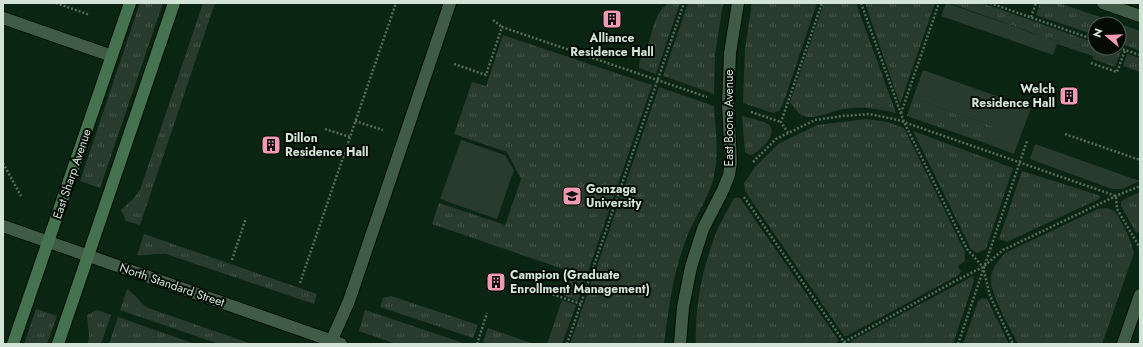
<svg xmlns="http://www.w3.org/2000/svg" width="1143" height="347" font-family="Jost,sans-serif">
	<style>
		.grass { fill: url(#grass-tufts) }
		.garden { fill: #293b2d }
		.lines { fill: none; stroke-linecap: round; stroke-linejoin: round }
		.lane-casing { stroke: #000d01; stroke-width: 14 }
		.street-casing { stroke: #000d01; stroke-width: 14 }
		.secondary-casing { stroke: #000d01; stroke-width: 14 }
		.path { stroke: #556c5b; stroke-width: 2.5; stroke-dasharray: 2 2; stroke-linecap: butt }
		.lane { stroke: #415c46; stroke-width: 12 }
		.street { stroke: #415c46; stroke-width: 12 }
		.secondary { stroke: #457350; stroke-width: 12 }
		.labels { text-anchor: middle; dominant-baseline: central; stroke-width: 4; stroke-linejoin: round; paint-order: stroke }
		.poi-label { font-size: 12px; font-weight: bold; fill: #d3e3d6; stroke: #030b04; text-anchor: start }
		.street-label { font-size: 12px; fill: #d3e3d6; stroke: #030b04 }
	</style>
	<defs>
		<pattern id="grass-tufts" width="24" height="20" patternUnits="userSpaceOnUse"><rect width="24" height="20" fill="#293b2d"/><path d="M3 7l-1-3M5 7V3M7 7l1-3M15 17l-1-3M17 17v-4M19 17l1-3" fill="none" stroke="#47574b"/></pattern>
	</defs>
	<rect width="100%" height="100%" fill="#0a2512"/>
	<g class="grass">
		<path d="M 140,3 L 163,3 L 100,188 L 80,181 Z"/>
		<path d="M 203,3 L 215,3 L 140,225 L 126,221 L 121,210 L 133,199 L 140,190 Z"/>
		<path d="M 668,3 L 680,3 L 656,74 L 639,68 C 639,57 645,54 648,45 C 654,28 653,16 668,3 Z"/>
		<path d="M 688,3 L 723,3 L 715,55 L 714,94 L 663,76 Z"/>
		<path d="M 752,3 L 817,3 L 783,104 L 779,111 L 773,113 L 743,103 L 745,49 Z"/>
		<path d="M 824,3 L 856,3 L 896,113 C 878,109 863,106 844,109 C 835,110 816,119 808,117 C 799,116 795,109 790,102 Z"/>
		<path d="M 865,3 L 935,3 L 900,104 Z"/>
		<path d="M 949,3 L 982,3 L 1095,43 L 1095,48 L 1109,48 L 1121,52 L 1115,67 L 1098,61 L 1100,53 L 1062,40 L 1056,41 Z"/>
		<path d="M 1040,3 L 1059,3 L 1140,31 L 1140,51 L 1119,43 L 1119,24 L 1095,24 L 1095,35 L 1036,15 Z"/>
		<path d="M 503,35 L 652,85 L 578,301 L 563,295 L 569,279 L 566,270 L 432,224 L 439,203 L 505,225 L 521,179 L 507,152 L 454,134 L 472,82 L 486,86 Z"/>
		<path d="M 1127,54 L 1140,58 L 1140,72 L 1123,66 Z"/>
		<path d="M 659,87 L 714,106 C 715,127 719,149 715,170 C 712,193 697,213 688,234 C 673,271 669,306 664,344 L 570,344 Z"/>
		<path d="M 913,98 L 993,126 C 1004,136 996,142 985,143 L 907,116 Z"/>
		<path d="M 742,116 C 749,118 764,121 769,125 C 779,134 758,154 750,155 L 745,152 Z"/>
		<path d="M 866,119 L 888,122 L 904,128 L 965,252 L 965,261 L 958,266 L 961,272 L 957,276 L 845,337 L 745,191 L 744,183 L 756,166 L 778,144 L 817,125 Z"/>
		<path d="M 913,131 L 1013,168 L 986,249 L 977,253 L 971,249 Z"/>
		<path d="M 1022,171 L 1098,195 L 1100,197 L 1099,199 L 1007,242 L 999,239 Z"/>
		<path d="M 1140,192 L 1140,231 L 1137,233 L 1135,231 L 1121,206 L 1121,202 L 1123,200 Z"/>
		<path d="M 734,198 L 740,198 L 839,341 L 834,344 L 696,344 C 694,309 703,266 716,233 C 721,221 728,209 734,198 Z"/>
		<path d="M 1106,208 C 1109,209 1113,210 1115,212 C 1121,219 1133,244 1134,253 L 1102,344 L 1018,344 C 1011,329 988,291 991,276 C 993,266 999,260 1005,253 L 1098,209 Z"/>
		<path d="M 144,234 L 317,294 L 314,304 L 166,254 C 156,253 147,256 137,255 Z"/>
		<path d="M 973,276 L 974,281 L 953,344 L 850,344 L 851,341 Z"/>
		<path d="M 127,289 C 135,294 140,303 148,308 L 252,344 L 219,344 L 120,310 Z"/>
		<path d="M 391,296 L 478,325 L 473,338 L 380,307 L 383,298 Z"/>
		<path d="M 982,298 L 987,299 L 1009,344 L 963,344 L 978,301 Z"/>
		<path d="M 562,300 L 576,305 L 562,344 L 547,344 Z"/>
		<path d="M 36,309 L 57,316 L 47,344 L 24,344 Z"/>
		<path d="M 97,310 L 111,315 L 101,344 L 88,344 L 89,335 L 87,315 Z"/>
		<path d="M 365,310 L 466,344 L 396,344 L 359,331 Z"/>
		<path d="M 118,317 L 195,344 L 109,344 Z"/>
		<path d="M 488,328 L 534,344 L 489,344 L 483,342 Z"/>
	</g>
	<g class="garden">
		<path d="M 946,3 L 1056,41 L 1062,40 L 1100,53 L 1098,61 L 1093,59 L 1093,56 L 1057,44 L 1053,55 L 941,16 Z"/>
		<path d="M 923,70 L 1031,108 L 1014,154 L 985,143 C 996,142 1004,136 993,126 L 913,98 Z"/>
		<path d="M 461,140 L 505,155 L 514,170 L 497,219 L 440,199 Z"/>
		<path d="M 1035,144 L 1140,181 L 1122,189 L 1112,189 L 1030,159 Z"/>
	</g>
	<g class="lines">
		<defs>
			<g id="lane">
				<path d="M 1103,3 L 1140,16"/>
				<path d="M 3,18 L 112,56"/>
				<path d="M 330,344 L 349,301 L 450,3"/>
			</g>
			<g id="street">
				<path d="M 3,226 L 341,344"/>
				<path d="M 680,344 L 683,307 L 691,267 L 703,229 L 723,190 L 729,175 L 731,162 L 728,104 L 730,53 L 738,3"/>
				<path d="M 1123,344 L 1140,295"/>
			</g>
			<g id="secondary">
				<path d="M 13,344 L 130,3"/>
				<path d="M 58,344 L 174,3"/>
			</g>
		</defs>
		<use href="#lane" class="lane-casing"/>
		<use href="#street" class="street-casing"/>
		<use href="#secondary" class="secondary-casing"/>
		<g class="path">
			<path d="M 56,3 L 90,15"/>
			<path d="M 861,3 L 904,122 L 967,249 L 983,267 L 990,296 L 1013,344"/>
			<path d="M 990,3 L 1095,40"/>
			<path d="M 1031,17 L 1036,3"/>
			<path d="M 493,20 L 502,27"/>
			<path d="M 1119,48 L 1140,55"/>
			<path d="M 1091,63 L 1117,72 L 1125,50"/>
			<path d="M 454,64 L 486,75 L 502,27 L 707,97"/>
			<path d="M 751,112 L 781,122"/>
			<path d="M 901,113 L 939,3"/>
			<path d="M 355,121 L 383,130"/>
			<path d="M 325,129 L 350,137"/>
			<path d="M 788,133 L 781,122 L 822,3"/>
			<path d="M 1065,134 L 1140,160"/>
			<path d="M 753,162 L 776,139 L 815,120 L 843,116 L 870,114 L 898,120 L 1116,196 L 1117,209 L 1140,248"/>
			<path d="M 3,163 L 21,196"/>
			<path d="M 744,197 L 844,342 L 844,344"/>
			<path d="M 232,260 L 246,218"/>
			<path d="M 300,283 L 396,3"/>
			<path d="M 549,293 L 581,304"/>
			<path d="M 844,342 L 959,279 L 983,267 L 1003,250 L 1116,196 L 1140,186"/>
			<path d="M 477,344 L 487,313"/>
			<path d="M 567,344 L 684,3"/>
			<path d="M 958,344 L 1027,141"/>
		</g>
		<use href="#lane" class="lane"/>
		<use href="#street" class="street"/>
		<use href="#secondary" class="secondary"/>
	</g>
	<defs>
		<symbol id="building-square" viewBox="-11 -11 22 22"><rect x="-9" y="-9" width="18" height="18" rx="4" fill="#f19ab4" stroke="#030b04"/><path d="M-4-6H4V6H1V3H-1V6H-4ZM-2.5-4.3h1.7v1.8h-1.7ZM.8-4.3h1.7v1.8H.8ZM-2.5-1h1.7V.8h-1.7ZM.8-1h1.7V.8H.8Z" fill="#111"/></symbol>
		<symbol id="university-square" viewBox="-11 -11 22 22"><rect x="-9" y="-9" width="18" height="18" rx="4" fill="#f19ab4" stroke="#030b04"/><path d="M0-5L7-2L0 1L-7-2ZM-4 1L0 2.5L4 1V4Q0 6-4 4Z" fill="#111"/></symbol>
	</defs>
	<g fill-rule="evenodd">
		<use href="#building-square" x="601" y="8" width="22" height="22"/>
		<use href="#building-square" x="1058" y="85" width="22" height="22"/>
		<use href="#building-square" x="260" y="134" width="22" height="22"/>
		<use href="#university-square" x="561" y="185" width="22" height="22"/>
		<use href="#building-square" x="485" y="271" width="22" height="22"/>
	</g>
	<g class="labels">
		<g class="poi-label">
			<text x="612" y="38" text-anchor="middle">Alliance<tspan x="612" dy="14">Residence Hall</tspan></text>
			<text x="1055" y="89" text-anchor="end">Welch<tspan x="1055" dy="14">Residence Hall</tspan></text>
			<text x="285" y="138">Dillon<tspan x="285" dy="14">Residence Hall</tspan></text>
			<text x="586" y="189">Gonzaga<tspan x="586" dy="14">University</tspan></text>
			<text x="510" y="275">Campion (Graduate<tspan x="510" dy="14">Enrollment Management)</tspan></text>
		</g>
		<g class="street-label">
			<text transform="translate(729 118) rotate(-90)">East Boone Avenue</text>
			<text transform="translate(72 174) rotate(-71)">East Sharp Avenue</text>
			<text transform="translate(172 285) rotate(19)">North Standard Street</text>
		</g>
	</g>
	<rect width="1143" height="347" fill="none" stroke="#d3e3d6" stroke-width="8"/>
	<g transform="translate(1107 36) rotate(289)"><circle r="19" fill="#030b04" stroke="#566158"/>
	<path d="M0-3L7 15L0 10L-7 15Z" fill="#f19ab4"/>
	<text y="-6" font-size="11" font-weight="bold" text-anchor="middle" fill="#d3e3d6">N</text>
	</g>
</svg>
